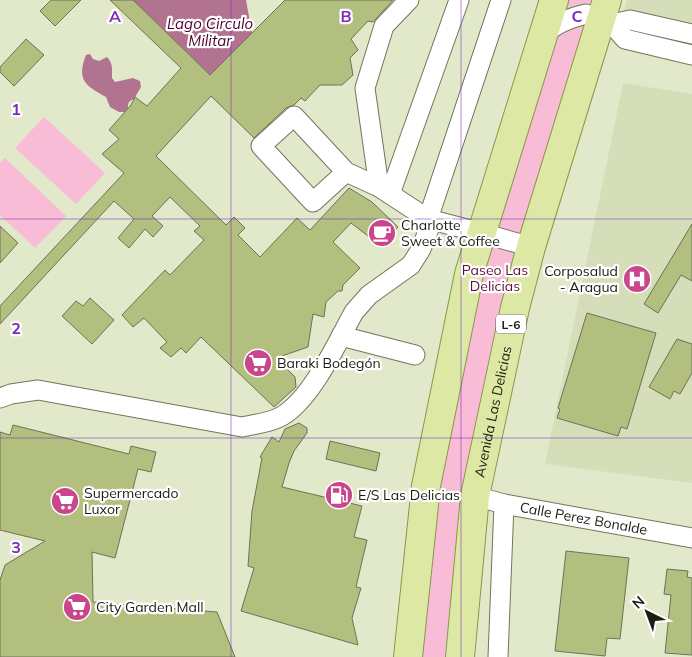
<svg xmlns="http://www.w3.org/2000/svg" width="692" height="657" font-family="Mulish,sans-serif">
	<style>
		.built { fill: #d6deb9 }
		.green { fill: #f8bcd6 }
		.water { fill: #b27390 }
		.building { fill: #b3bf7e; stroke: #6c7258 }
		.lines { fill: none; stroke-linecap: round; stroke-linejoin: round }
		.street-casing { stroke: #71765c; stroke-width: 21 }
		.primary-casing { stroke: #89974a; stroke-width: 30 }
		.street { stroke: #fff; stroke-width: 19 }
		.primary { stroke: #dce8a4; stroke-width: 28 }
		.grid { fill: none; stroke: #7b2cbf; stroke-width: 1; stroke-opacity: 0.55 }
		.labels { text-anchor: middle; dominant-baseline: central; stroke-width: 4.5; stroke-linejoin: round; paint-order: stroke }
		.shield { fill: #fff; stroke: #5f625a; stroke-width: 1 }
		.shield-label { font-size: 12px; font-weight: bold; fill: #1b1e13 }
		.poi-label { font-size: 14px; fill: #1b1e13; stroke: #fff; text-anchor: start }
		.park-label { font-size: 14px; fill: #5e103c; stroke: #fff }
		.street-label { font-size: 14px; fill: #1b1e13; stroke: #fff }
		.water-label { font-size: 15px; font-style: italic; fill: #4f0030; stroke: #fff }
		.grid-label { font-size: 16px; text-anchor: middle; font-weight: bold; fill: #7b2cbf; stroke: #fff; stroke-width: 4.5; stroke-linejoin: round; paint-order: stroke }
	</style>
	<rect width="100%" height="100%" fill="#e2e9cb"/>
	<g class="built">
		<path d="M 627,0 L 692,0 L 692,27 L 623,13 Z"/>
		<path d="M 623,83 L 692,94 L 692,483 L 545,464 Z"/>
	</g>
	<g class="green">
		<path d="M 554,0 L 607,0 L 531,247 L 460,657 L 408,657 L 426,486 Z"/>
		<path d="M 44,117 L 105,173 L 76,204 L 15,148 Z"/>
		<path d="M 5,158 L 66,216 L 35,248 L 0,215 L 0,163 Z"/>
	</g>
	<g class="water">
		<path d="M 133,0 L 246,0 L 252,33 L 210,75 Z"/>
		<path d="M 90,54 L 93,59 L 99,61 L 107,57 C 113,63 112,69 112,78 L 115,82 L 133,78 L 140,81 L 141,87 L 134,99 C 129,101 128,102 128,108 L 125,112 L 119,112 L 110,107 L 106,97 C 86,86 76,80 86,55 Z"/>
	</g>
	<g class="building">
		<path d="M 51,0 L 81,0 L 55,26 L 40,11 Z"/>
		<path d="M 110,0 L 133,0 L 210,75 L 285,0 L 393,0 L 373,22 L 368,21 L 351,39 L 358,50 L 350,58 L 353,75 L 342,85 L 320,85 L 305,101 L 301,98 L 294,105 L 286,108 L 254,138 L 211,96 L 156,156 L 226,225 L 234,217 L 245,228 L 238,235 L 260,257 L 297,218 L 310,230 L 349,188 L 372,202 L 398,227 L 381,246 L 351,223 L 333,242 L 360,268 L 343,285 L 342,291 L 338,291 L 326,302 L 324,317 L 313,314 L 308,347 L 276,358 L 295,377 L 296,387 L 274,407 L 201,337 L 186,353 L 181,348 L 171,357 L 160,348 L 167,342 L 144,318 L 133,327 L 122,315 L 165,270 L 170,275 L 204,240 L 194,231 L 200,226 L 170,197 L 152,216 L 163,226 L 153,237 L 145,229 L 129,248 L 118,238 L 134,219 L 114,201 L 0,324 L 0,306 L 124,173 L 102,154 L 119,139 L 109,130 L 131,105 L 135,97 L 147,106 L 181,68 Z"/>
		<path d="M 26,39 L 44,55 L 14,86 L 0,72 L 0,67 Z"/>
		<path d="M 692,224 L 692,281 L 681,275 L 658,313 L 644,304 Z"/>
		<path d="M 0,226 L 18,243 L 0,263 Z"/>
		<path d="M 90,298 L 114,320 L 92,344 L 62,316 L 76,301 L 83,306 Z"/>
		<path d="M 587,313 L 656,333 L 627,429 L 621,427 L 618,436 L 557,418 L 560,409 L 558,408 Z"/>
		<path d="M 677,339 L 692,344 L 692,373 L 680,394 L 674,391 L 670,399 L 649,387 Z"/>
		<path d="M 299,423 L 307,428 L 307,433 L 294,451 L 289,463 L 282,487 L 362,506 L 354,537 L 367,540 L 356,587 L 361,588 L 352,618 L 358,645 L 241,611 L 254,568 L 248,566 L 252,511 L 262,458 L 260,457 L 272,437 L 279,442 L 285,429 Z"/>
		<path d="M 13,425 L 129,454 L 131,446 L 156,452 L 151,472 L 138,469 L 115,558 L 92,552 L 93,602 L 217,612 L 235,657 L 0,657 L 0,580 L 5,565 L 45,541 L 0,530 L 0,432 L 10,435 Z"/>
		<path d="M 330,441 L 380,453 L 376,471 L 326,459 Z"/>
		<path d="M 566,551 L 629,558 L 620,639 L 607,638 L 605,656 L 555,651 Z"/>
		<path d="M 667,569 L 688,571 L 687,577 L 692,578 L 692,655 L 665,653 L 671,595 L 664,594 Z"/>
	</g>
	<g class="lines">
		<defs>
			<g id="street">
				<path d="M 545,34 C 556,23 570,18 586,14"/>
				<path d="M 692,34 L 630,20 L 612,24 L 625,39 L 692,55"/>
				<path d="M 346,172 L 313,202 L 261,146 L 294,116 L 346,172 L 379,187 L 428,219 L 482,233 L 531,247"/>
				<path d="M 379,187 L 365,88 L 384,26 L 409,0"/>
				<path d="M 390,194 L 459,0"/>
				<path d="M 428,219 L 501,0"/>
				<path d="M 341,336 L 415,355"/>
				<path d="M 0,398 L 11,394 L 38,390 L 242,427 C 255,424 270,423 282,416 C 312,398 337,343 354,312 L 369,295 L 411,265 L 421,249 L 432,221"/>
				<path id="s1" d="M 475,496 L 504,504 L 692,538"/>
				<path d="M 498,657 L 504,504"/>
			</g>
			<g id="primary">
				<path d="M 408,657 L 426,486 L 469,274 L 554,0"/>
				<path id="s2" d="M 460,657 L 475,496 L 515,308 L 531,247 L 607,0"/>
			</g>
		</defs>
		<use href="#street" class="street-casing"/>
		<use href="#primary" class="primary-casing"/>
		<use href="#street" class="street"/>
		<use href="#primary" class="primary"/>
	</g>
	<path class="grid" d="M 231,0 L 231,657M 461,0 L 461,657M 0,219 L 692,219M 0,438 L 692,438"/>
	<defs>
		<symbol id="cafe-disc" viewBox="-11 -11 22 22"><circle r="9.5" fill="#c9468c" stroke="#fff"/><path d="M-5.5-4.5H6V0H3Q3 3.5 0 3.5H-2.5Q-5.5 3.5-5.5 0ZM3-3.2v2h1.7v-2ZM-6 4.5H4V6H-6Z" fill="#fff"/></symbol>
		<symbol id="hospital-disc" viewBox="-11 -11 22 22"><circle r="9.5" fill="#c9468c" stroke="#fff"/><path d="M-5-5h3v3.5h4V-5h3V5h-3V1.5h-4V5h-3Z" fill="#fff"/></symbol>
		<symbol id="supermarket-disc" viewBox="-11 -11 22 22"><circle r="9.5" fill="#c9468c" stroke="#fff"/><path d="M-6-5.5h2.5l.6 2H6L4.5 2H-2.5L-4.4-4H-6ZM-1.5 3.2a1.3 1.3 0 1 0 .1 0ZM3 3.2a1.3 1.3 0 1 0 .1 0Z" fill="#fff"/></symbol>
		<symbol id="fuel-disc" viewBox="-11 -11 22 22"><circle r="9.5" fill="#c9468c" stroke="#fff"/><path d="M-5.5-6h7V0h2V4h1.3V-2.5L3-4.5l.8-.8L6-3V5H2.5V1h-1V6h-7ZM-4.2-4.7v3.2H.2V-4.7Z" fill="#fff"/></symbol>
	</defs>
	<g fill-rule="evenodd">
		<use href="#cafe-disc" x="366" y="217" width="32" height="32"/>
		<use href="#hospital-disc" x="621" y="263" width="32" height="32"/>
		<use href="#supermarket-disc" x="242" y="347" width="32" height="32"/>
		<use href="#fuel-disc" x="323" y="479" width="32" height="32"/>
		<use href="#supermarket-disc" x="49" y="485" width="32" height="32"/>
		<use href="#supermarket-disc" x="61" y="591" width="32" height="32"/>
	</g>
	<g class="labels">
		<rect class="shield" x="496" y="314.5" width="30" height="19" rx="4"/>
		<g class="shield-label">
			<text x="511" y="324">L-6</text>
		</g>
		<g class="poi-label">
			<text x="401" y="225">Charlotte<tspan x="401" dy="16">Sweet &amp; Coffee</tspan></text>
			<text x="618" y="271" text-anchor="end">Corposalud<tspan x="618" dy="16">- Aragua</tspan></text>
			<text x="277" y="363">Baraki Bodegón</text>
			<text x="84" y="493">Supermercado<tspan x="84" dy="16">Luxor</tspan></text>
			<text x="358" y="495">E/S Las Delicias</text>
			<text x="96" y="607">City Garden Mall</text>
		</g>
		<g class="park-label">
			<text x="495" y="270">Paseo Las<tspan x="495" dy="16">Delicias</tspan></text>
		</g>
		<g class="street-label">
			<text stroke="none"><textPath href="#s2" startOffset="248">Avenida Las Delicias</textPath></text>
			<text stroke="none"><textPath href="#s1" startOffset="111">Calle Perez Bonalde</textPath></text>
		</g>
		<g class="water-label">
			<text x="210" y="23">Lago Circulo<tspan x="210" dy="17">Militar</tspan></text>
		</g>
	</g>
	<g class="grid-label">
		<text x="115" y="22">A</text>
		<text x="346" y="22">B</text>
		<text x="577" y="22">C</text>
		<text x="16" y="115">1</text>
		<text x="16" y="334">2</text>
		<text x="16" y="553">3</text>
	</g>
	<g transform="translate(647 612) rotate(318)" stroke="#ffffff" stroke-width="4" paint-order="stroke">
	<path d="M0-4L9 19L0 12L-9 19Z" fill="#1b1e13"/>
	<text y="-8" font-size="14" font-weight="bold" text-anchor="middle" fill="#1b1e13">N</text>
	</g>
</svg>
